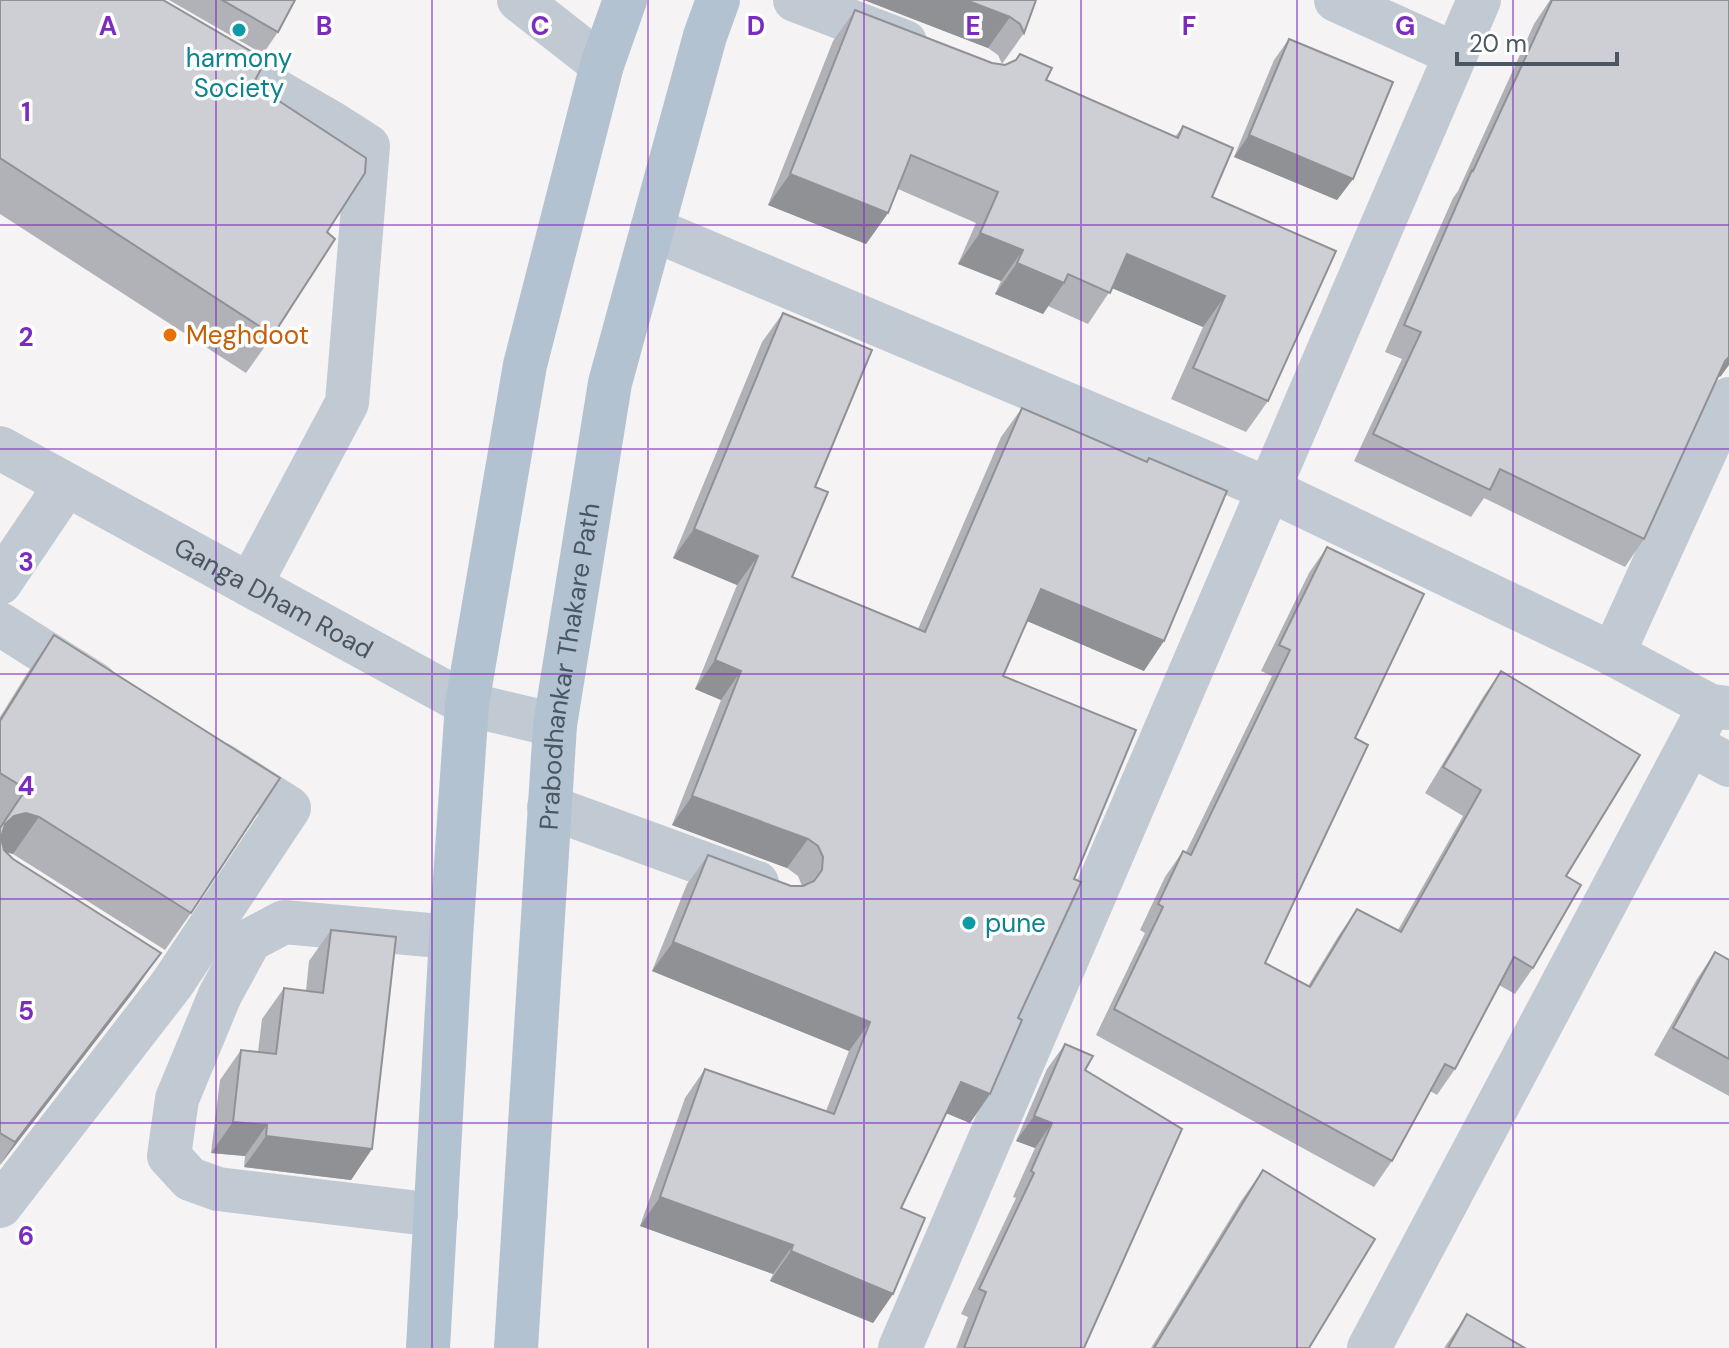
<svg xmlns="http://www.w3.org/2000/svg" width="1729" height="1348" font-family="'DM Sans',sans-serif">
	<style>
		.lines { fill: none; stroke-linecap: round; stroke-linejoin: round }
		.minor { stroke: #c1cad2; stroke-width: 44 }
		.major { stroke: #b3c2d1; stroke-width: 44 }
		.wall { fill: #b0b2b7 }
		.shaded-wall { fill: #909195 }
		.building { fill: #cdcfd5; stroke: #909195; stroke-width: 2 }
		.grid { fill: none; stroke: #7b2cbf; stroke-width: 2; stroke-opacity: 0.55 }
		.culture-dot { fill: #0f9aa8; stroke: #fff; stroke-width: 3 }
		.food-dot { fill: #e8710a; stroke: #fff; stroke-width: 3 }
		.labels { text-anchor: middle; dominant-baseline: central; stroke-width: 7; stroke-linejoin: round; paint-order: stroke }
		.culture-label { font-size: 26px; fill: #0d838f; stroke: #fff }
		.food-label { font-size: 26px; fill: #c56008; stroke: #fff; text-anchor: start }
		.street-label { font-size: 26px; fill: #4a5661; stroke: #fff }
		.grid-label { font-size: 26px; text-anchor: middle; font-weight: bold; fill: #7b2cbf; stroke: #fff; stroke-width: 7; stroke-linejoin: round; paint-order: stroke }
	</style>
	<rect width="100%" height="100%" fill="#f5f3f3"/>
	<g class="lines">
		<g class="minor">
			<path d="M 119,0 L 332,123 L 368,146 L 347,403 L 250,585"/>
			<path d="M 519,0 L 602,65"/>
			<path d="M 795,0 L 905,42"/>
			<path d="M 1336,0 L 1455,54"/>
			<path d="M 652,229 L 1268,489 L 1613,654 L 1710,706"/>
			<path id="s1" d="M 0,448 L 467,704 L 555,725"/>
			<path d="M 0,583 L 66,485"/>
			<path d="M 0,624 L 95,684"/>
			<path d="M 1613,654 L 1729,399"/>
			<path d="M 1690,744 L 1729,765"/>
			<path d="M 549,807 L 757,883"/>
			<path d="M 0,1206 L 172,984 L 289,808 L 220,764"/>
			<path d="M 436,1215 L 218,1189 L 190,1179 L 169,1156 L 177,1099 L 220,995 L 250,940 L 284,922 L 451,937"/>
			<path d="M 900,1348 L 1479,0"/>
			<path d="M 1369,1348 L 1710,706 L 1729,708"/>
		</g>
		<g class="major">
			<path d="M 428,1348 L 451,937 L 467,704 L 525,365 L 602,65 L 625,0"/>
			<path id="s2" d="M 516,1348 L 555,725 L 610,383 L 705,36 L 718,0"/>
		</g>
	</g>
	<g class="wall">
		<path d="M 0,0 L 253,84 L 327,232 L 273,335 L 246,373 L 0,214 Z"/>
		<path d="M 169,0 L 295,0 L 278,32 L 263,54 Z"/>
		<path d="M 864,0 L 1036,0 L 1024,33 L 1002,64 L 998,55 L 988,48 Z"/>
		<path d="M 1550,0 L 1729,0 L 1721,376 L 1718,377 L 1644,539 L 1625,567 L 1484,498 L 1471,517 L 1354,461 L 1402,359 L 1385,352 L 1453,198 L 1458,191 L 1534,24 Z"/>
		<path d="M 855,10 L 992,63 L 1046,80 L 1175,137 L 1183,126 L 1212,197 L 1268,401 L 1246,432 L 1171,399 L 1203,327 L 1112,288 L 1088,324 L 1048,306 L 1043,314 L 995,294 L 1001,281 L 958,264 L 976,223 L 898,189 L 888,213 L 866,244 L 768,205 L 833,41 Z"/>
		<path d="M 1289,39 L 1353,179 L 1337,200 L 1234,157 L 1274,60 Z"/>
		<path d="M 783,313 L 815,487 L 792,577 L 918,629 L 1001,437 L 1022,408 L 1146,461 L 1149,458 L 1144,671 L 1027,621 L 1003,676 L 1018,1018 L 990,1094 L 970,1123 L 946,1113 L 901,1208 L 893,1294 L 873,1323 L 770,1281 L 773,1274 L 640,1226 L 685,1098 L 705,1069 L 826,1111 L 849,1051 L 652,971 L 687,884 L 708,855 L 791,886 L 802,886 L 798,876 L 787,868 L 672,825 L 721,700 L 695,689 L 737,585 L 673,558 L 762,342 Z"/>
		<path d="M 1327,547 L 1355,738 L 1265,963 L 1308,986 L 1339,935 L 1357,909 L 1398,930 L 1463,816 L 1425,793 L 1483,697 L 1501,671 L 1566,876 L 1533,968 L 1515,994 L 1499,985 L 1455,1069 L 1437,1095 L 1430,1091 L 1392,1161 L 1374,1187 L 1096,1035 L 1145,933 L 1140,930 L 1165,877 L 1183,851 L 1186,852 L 1272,676 L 1261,671 L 1309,573 Z"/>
		<path d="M 54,635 L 191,913 L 165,950 L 13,854 L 6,852 L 135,990 L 0,1165 L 0,717 L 28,672 Z"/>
		<path d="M 331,930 L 372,1149 L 351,1180 L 244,1167 L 245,1156 L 211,1153 L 220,1080 L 241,1050 L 258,1052 L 262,1019 L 284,988 L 306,991 L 309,961 Z"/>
		<path d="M 1715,952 L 1729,960 L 1729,1096 L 1654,1055 L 1697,979 Z"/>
		<path d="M 1065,1044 L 1085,1070 L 1084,1348 L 956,1348 L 968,1317 L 961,1314 L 1016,1198 L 1013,1197 L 1035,1148 L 1016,1141 L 1047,1069 Z"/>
		<path d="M 1263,1170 L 1309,1348 L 1151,1348 L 1241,1201 Z"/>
		<path d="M 1467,1314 L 1525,1348 L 1444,1348 Z"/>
	</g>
	<g class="shaded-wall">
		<path d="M 864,0 L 966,0 L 1010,17 L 988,48 Z"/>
		<path d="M 1249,135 L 1353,179 L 1337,200 L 1234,157 Z"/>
		<path d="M 790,174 L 888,213 L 866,244 L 768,205 Z"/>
		<path d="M 980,233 L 1023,250 L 1001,281 L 958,264 Z"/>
		<path d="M 1127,254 L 1225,296 L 1203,327 L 1105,285 Z"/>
		<path d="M 1017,263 L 1064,283 L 1043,314 L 995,294 Z"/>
		<path d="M 1729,357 L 1729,365 L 1721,376 L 1714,379 Z"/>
		<path d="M 694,529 L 758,556 L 737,585 L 673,558 Z"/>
		<path d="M 1041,589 L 1164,641 L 1144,671 L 1020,618 Z"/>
		<path d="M 715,660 L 741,671 L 721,700 L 695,689 Z"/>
		<path d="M 692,796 L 808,839 L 787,868 L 672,825 Z"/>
		<path d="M 26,813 L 39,817 L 13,854 L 0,850 L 0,832 L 5,824 L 14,816 Z"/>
		<path d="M 673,942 L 870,1022 L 849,1051 L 652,971 Z"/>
		<path d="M 161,953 L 135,990 L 0,1165 L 15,1142 Z"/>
		<path d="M 961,1082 L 990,1094 L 970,1123 L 941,1111 Z"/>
		<path d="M 1034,1116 L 1052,1123 L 1035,1148 L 1016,1141 Z"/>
		<path d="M 233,1122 L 267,1125 L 245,1156 L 211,1153 Z"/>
		<path d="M 266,1136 L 372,1149 L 351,1180 L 244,1167 Z"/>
		<path d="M 660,1197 L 793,1245 L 773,1274 L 640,1226 Z"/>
		<path d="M 791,1251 L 893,1294 L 873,1323 L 770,1281 Z"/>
	</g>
	<g class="building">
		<path d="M 0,0 L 163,0 L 266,60 L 253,84 L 366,158 L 365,173 L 327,232 L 335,239 L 273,335 L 0,158 Z"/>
		<path d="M 222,0 L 295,0 L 278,32 Z"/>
		<path d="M 966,0 L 1036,0 L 1024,33 L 1020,24 L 1010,17 Z"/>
		<path d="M 1552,0 L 1729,0 L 1729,357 L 1725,361 L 1644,539 L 1500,469 L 1490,490 L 1373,434 L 1421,332 L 1404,325 L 1472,170 L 1473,171 Z"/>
		<path d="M 855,10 L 992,63 L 1005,65 L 1016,60 L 1020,54 L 1052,68 L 1046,80 L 1178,138 L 1183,126 L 1233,148 L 1212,197 L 1336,251 L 1268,401 L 1193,368 L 1225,296 L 1127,254 L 1110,293 L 1068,274 L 1064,283 L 1017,263 L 1023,250 L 980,233 L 998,192 L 911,155 L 888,213 L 790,174 Z"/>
		<path d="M 1289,39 L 1393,82 L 1353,179 L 1249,135 Z"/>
		<path d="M 783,313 L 872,350 L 815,487 L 828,492 L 792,577 L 925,632 L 1022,408 L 1147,462 L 1149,458 L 1227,491 L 1164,641 L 1041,589 L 1003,676 L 1136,730 L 1074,879 L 1081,882 L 1018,1018 L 1022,1020 L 990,1094 L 961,1082 L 901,1208 L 925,1218 L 893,1294 L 791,1251 L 793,1245 L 660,1197 L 705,1069 L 834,1114 L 870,1022 L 673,942 L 708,855 L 791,886 L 803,886 L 814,881 L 822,870 L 823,857 L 818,846 L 808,839 L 692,796 L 741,671 L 715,660 L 758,556 L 694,529 Z"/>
		<path d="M 1327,547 L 1424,594 L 1355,738 L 1368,745 L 1265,963 L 1310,987 L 1357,909 L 1401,932 L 1481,790 L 1443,767 L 1501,671 L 1640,755 L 1566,876 L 1581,885 L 1533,968 L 1514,957 L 1455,1069 L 1445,1064 L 1392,1161 L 1114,1009 L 1163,907 L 1158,904 L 1183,851 L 1191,855 L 1290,650 L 1279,645 Z"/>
		<path d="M 54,635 L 280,778 L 191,913 L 39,817 L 26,813 L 14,816 L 5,824 L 1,838 L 4,850 L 13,859 L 161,953 L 15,1142 L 0,1133 L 0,828 L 26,789 L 0,773 L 0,721 Z"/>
		<path d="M 331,930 L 396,937 L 372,1149 L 266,1136 L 267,1125 L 233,1122 L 241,1050 L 276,1054 L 284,988 L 323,993 Z"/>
		<path d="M 1715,952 L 1729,960 L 1729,1059 L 1673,1028 Z"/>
		<path d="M 1065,1044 L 1093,1056 L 1085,1070 L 1182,1129 L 1084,1348 L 964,1348 L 986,1292 L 979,1289 L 1034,1173 L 1031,1171 L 1052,1123 L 1034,1116 Z"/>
		<path d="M 1263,1170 L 1375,1239 L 1309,1348 L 1154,1348 Z"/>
		<path d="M 1467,1314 L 1525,1348 L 1448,1348 Z"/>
	</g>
	<path class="grid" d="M 216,0 L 216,1348M 432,0 L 432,1348M 648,0 L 648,1348M 864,0 L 864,1348M 1081,0 L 1081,1348M 1297,0 L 1297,1348M 1513,0 L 1513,1348M 0,225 L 1729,225M 0,449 L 1729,449M 0,674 L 1729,674M 0,899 L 1729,899M 0,1123 L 1729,1123"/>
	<g class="culture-dot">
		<circle cx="239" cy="30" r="8"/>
		<circle cx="969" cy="923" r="8"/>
	</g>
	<circle class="food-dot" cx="170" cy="335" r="8"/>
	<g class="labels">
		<g class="culture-label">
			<text x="239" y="58">harmony<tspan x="239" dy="30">Society</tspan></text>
			<text x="985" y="923" text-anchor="start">pune</text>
		</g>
		<g class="food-label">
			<text x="186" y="335">Meghdoot</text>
		</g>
		<g class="street-label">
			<text stroke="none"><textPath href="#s1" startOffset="312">Ganga Dham Road</textPath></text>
			<text stroke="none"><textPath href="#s2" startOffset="684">Prabodhankar Thakare Path</textPath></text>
		</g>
	</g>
	<g class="grid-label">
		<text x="108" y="35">A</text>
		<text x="324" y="35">B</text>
		<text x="540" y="35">C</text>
		<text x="756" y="35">D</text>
		<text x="973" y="35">E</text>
		<text x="1189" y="35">F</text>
		<text x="1405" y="35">G</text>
		<text x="26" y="121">1</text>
		<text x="26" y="346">2</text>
		<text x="26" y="571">3</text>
		<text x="26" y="795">4</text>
		<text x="26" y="1020">5</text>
		<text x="26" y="1245">6</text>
	</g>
	<path d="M1457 52v12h160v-12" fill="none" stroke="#4a5661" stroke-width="4"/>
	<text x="1469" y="52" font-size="24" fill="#4a5661" stroke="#ffffff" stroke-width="6" paint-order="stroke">20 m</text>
</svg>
